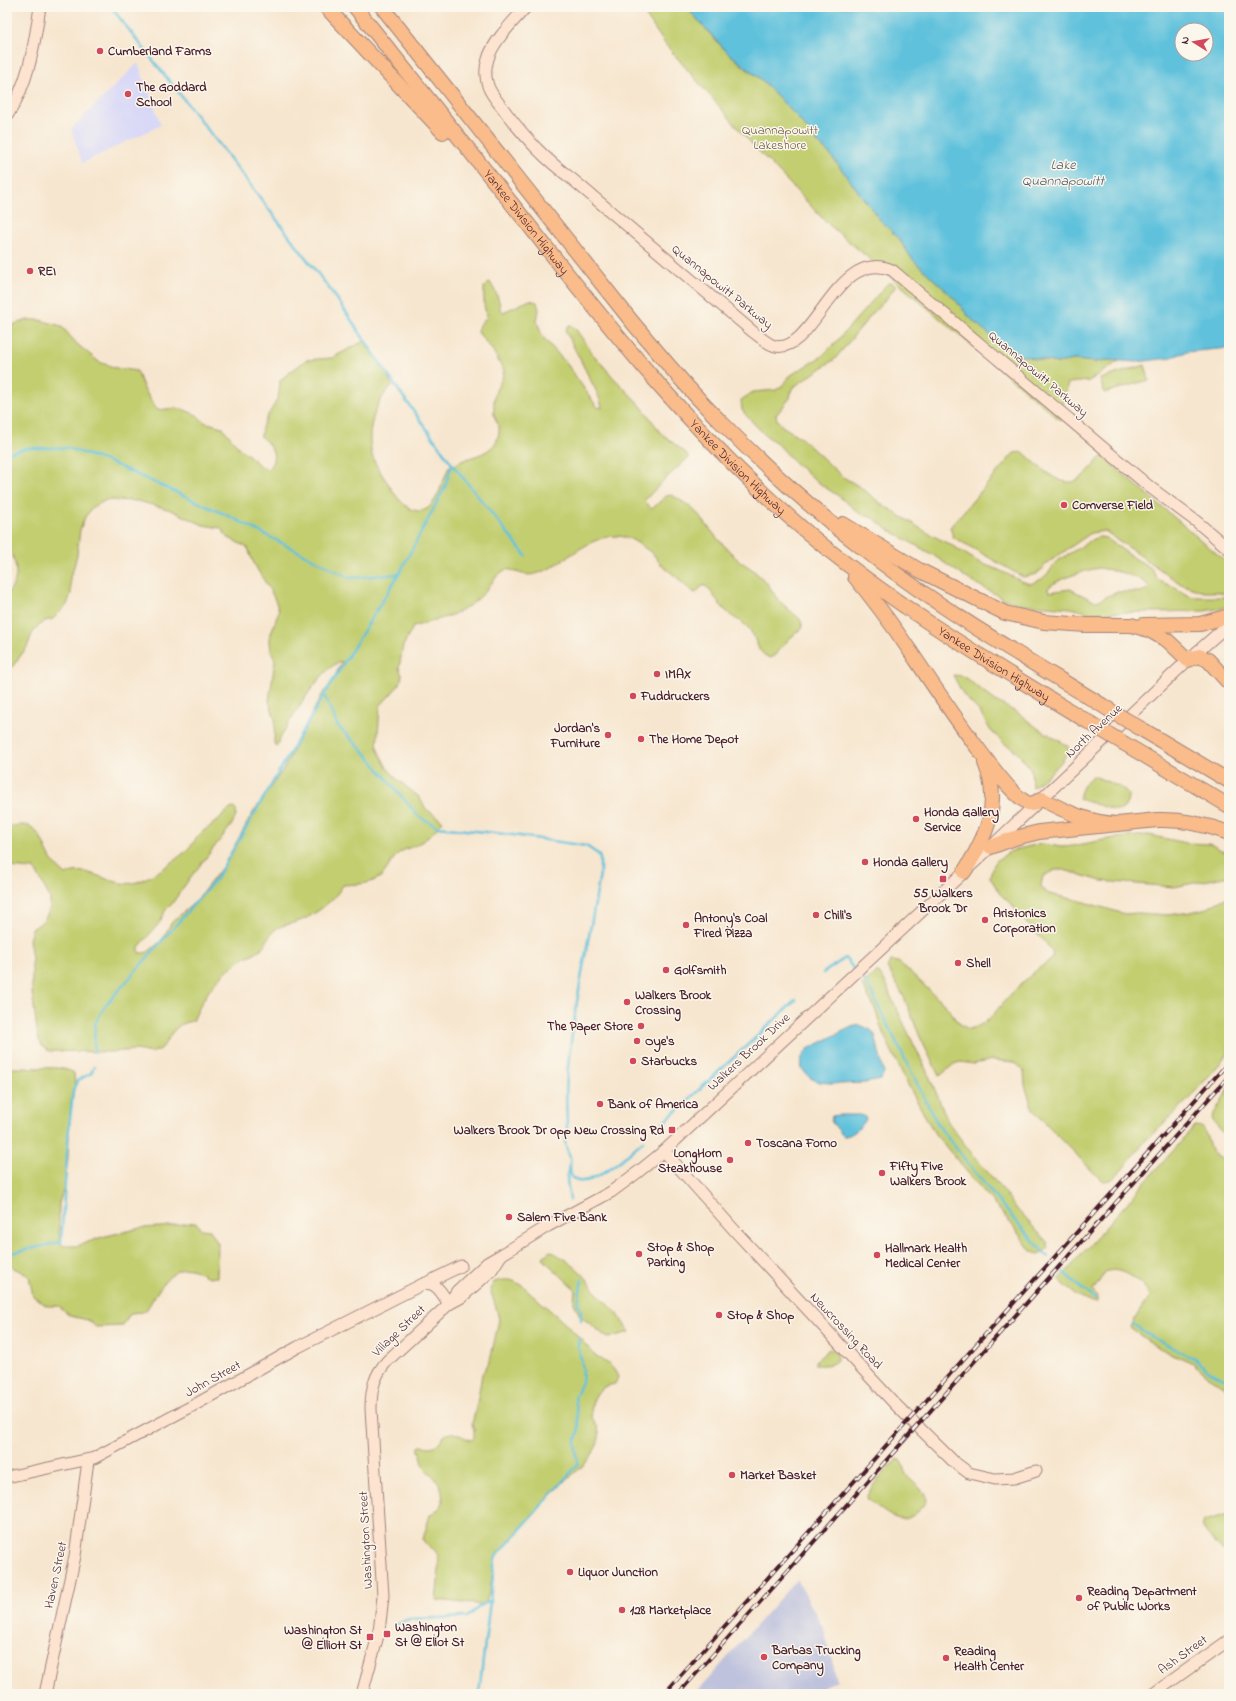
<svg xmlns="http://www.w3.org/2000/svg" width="1236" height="1701" font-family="'Indie Flower',sans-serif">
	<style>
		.built { fill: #d7d7f8 }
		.industrial { fill: #bfc2dd }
		.green { fill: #c2ce6f; stroke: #86764d; fill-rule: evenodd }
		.water { fill: #5ec1dc; stroke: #547084; fill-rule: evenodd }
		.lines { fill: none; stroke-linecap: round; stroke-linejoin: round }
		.stream { stroke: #5ec1dc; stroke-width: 2.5 }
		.secondary-casing { stroke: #a0827d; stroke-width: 13 }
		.highway-casing { stroke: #a0827d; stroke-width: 16 }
		.secondary { stroke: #fde4d0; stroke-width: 11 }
		.highway { stroke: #f9bc8a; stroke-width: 14 }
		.rail-casing { stroke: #4a1f2b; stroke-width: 4 }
		.rail { stroke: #fbf7ec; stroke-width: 2.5; stroke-dasharray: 8; stroke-linecap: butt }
		.highway-bridge-casing { stroke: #a0827d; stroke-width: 16; stroke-linecap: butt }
		.highway-bridge { stroke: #f9bc8a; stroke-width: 14 }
		.poi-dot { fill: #d1495b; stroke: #fbf7ec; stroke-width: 1.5 }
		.labels { text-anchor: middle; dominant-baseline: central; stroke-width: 3; stroke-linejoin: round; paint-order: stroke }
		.poi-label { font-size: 13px; font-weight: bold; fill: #4a1f2b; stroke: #fbf7ec; text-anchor: start }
		.park-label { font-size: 13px; fill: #6e543f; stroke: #fbf7ec }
		.street-label { font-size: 13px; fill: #4a1f2b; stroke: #fbf7ec }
		.water-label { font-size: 14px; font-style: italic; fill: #515869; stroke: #fbf7ec }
	</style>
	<rect width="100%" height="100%" fill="#fbf7ec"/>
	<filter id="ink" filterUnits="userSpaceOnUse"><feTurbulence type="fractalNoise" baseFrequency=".025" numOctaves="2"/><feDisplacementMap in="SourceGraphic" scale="8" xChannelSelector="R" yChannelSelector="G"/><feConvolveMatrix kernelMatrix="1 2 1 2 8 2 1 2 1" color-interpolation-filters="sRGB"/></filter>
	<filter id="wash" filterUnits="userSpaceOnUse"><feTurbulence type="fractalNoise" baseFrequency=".012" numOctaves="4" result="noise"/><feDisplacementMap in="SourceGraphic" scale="16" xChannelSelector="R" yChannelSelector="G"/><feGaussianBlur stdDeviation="0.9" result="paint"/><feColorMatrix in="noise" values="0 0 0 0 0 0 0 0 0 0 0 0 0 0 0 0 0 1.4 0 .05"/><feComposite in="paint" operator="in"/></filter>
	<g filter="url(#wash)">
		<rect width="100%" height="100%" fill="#f7e6cf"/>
		<path class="built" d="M 138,63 L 161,125 L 82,163 L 71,129 Z"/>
		<path class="industrial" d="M 797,1579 L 824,1630 L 837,1680 L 812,1694 L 695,1694 Z"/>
		<g class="green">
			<path d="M 640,7 L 686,7 L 690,10 L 716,41 L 743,66 L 763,81 L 798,118 L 820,145 L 829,153 L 880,220 L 898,238 L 913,260 L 953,297 L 970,318 L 1011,351 L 1035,359 L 1057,363 L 1074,360 L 1096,362 L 1106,360 L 1119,361 L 1089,381 L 1068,383 L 1060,420 L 827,223 L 752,144 L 665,44 Z"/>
			<path d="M 490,282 C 495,291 500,299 500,309 L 503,312 L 530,300 L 537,302 L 539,310 L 537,321 L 542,336 L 567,364 L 597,407 L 602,408 C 600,395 592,384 587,373 C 580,359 573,346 566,332 L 566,329 L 569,325 L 575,328 L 593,354 L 613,377 L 642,407 L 661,433 L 687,454 L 688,457 L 687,459 L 665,479 L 644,501 L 652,509 L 666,496 L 672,495 L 688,505 L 698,514 L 717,538 L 737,559 L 753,570 L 767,583 L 778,600 L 800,619 L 803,627 L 789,639 L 774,656 L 770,658 C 757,653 757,640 750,630 C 744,621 733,619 726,611 C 718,604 714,594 706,586 L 702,586 L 696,593 L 693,592 C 683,584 675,575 665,568 C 660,565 657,558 653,554 C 648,550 634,540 628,538 C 596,528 570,560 544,571 C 537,574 530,576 523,574 C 516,573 510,567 503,571 C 493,578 488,590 479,598 C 456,618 439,618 413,627 L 403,646 L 399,668 L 402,675 L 400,684 L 380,706 L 377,748 L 386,766 L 390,771 L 398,780 L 419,797 L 426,809 L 443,821 C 436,830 428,838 418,844 C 411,848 402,849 396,856 C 389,863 386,875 377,879 C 367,885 354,884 343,885 C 337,898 315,915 302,920 C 294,924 283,924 276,929 C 268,934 268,943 262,948 C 255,954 248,955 241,960 C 217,976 204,995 193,1021 C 174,1023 171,1036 161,1049 L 151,1053 L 137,1050 L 109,1052 L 49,1051 L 42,1046 L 38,1038 L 32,992 L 32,958 L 29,940 L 32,929 L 41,923 L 47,915 L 50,907 L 50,898 L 35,869 L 7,867 L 7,827 C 13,826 23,824 29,826 C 40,830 45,849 51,859 C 55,865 60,870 66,875 C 87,862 113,890 137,882 C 154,876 172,863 186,851 C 192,845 196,838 202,832 C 206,829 210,827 214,823 C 221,818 225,811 233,808 L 236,809 L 236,816 L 231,826 L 190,878 L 171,905 L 165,911 L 160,922 L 139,947 L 139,953 L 144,953 L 148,952 L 161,941 L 172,922 L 195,902 L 223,866 L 254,811 L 283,770 L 321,696 L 332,682 L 342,661 C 322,665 285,727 276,747 L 274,743 L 275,719 L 269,701 L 275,661 L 271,649 L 270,643 L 270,636 L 279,611 C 273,588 254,571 248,548 L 227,537 L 221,528 L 203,525 L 171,510 L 138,501 L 106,500 L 93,507 L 85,517 L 80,530 L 77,555 L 73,570 L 70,577 L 71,593 L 67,605 L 53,619 L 45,621 L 37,627 L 32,634 L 27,647 L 10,670 L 10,682 L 7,688 L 7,594 C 9,591 11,590 12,587 C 21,572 13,557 7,543 L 7,327 L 27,320 L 40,320 L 58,325 L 63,328 L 77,344 L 99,362 L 116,368 L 137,371 L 144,389 L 157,410 L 176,408 L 182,409 L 197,415 L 204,422 L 222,427 L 240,449 L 250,456 L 260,466 L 268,469 C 279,456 272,446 261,437 C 260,422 272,412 277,399 C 280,393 279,387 280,380 L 306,360 L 332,358 L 364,341 L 386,372 L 392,386 C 376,400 367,428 371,450 C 373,463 382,474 389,485 C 395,495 404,509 418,511 C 434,512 440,488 445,477 C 446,473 448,470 449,466 L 451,468 C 461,457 481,458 492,447 C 497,443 500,433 499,427 C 498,423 495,419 494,415 C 494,411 494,404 494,400 C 494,389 503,381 504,371 L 493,351 L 477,331 L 479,326 L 487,317 L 484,305 L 484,287 Z"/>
			<path d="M 888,283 L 892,283 L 896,286 L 888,297 L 871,315 L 835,359 L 792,388 L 790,398 L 776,415 L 777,420 L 782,426 L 801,438 L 843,477 L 860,487 L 880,503 L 926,532 L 951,545 L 980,563 L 999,570 L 1021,581 L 1030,584 L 1042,579 L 1050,571 L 1056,562 L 1093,539 L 1100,537 L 1106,538 L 1131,556 L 1151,568 L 1156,577 L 1161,582 L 1172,586 L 1185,594 L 1192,597 L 1224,597 L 1228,600 L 1228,605 L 1223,608 L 1204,611 L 1090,613 L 1071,608 L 1020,604 L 1004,599 L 971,581 L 933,555 L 884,527 L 875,519 L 859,513 L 840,497 L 823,486 L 796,464 L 778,444 L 764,434 L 745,414 L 742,410 L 741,400 L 753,392 L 776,390 L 782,386 L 791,375 L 822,356 L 836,342 ZM 1099,568 C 1112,570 1143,576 1150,588 L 1141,592 L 1117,592 L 1097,601 L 1094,601 L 1070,589 L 1049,592 L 1048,588 C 1057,579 1086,570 1099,568 Z"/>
			<path d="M 1145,365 L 1149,380 L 1104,393 L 1100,379 Z"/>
			<path d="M 1023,452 C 1035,462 1060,490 1077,480 C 1087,475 1094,464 1102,456 L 1229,564 L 1229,595 L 1219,592 L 1204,592 L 1181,584 L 1105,531 L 1091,533 L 1046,564 L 1037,574 L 1023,577 L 953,537 L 950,527 L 1014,453 Z"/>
			<path d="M 953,675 L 963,676 L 997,702 L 1018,713 L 1036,727 L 1068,746 C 1070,759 1045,777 1036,785 L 1032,787 L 1031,769 L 1016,751 L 1005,744 L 991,731 L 979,711 L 964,696 Z"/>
			<path d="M 1094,776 L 1122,788 L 1127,792 L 1128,796 L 1127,803 L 1124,808 L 1121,810 L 1114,810 L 1079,799 C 1080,791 1086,778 1094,776 Z"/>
			<path d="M 1149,835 L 1186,843 L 1210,844 L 1229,854 L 1229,876 L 1174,887 L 1101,881 L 1064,870 L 1055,870 L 1043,876 L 1041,885 L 1042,888 L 1044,891 L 1049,894 L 1077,900 L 1125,914 L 1138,913 L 1168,915 L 1191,912 L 1207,908 L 1229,896 L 1229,1053 L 1187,1101 L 1146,1140 L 1122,1170 L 1111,1180 L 1102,1181 L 1035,1112 L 1032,1107 L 1025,1085 L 1024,1071 L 1015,1062 L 992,1060 L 974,1064 L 960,1062 L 954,1064 L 941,1075 L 939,1076 L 920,1037 L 904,997 L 887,967 L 891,961 L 898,962 L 907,969 L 948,1008 L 960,1024 L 968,1029 C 984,1027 992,1016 1002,1004 C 1010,994 1021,984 1031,975 C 1037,969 1044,965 1051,960 L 1053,954 L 1046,943 L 1027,924 L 1012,905 L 1000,894 L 990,877 L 992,868 L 997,860 L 1011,851 L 1030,846 L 1043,844 L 1061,847 L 1073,846 L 1114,838 Z"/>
			<path d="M 875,973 L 879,973 L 887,985 L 890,995 L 930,1078 L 948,1122 L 969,1150 L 1001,1188 L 1013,1205 L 1047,1242 L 1049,1248 L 1039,1255 L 1031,1251 L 1013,1226 L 935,1134 L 908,1085 L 883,1033 L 875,1009 L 862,985 Z"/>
			<path d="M 7,1068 L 29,1068 L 30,1070 L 32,1068 C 45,1068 63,1066 74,1073 L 75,1085 L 71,1104 L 68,1159 L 65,1185 L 59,1203 L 59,1233 L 61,1244 L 64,1246 L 77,1246 L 102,1237 L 140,1228 L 161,1227 L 196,1222 L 200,1229 L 210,1230 L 218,1244 L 217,1277 C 207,1279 203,1273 194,1270 C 172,1261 156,1295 147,1309 L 143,1312 L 130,1313 L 123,1326 L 96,1327 L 88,1320 L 70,1316 L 58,1306 L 47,1306 L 33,1296 L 29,1276 L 14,1268 L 7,1261 Z"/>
			<path d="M 1229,1088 L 1229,1146 C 1225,1140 1223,1133 1219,1128 C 1216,1124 1213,1123 1212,1117 Z"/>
			<path d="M 1195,1126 C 1209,1126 1206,1145 1213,1153 C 1217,1158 1224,1159 1229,1163 L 1229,1390 L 1208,1376 L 1193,1363 L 1157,1347 L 1130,1328 L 1139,1312 L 1150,1296 C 1144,1282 1121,1265 1105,1272 L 1093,1291 L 1097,1297 L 1097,1302 C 1081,1303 1071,1290 1059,1280 Z"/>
			<path d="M 550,1251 C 564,1257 588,1275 593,1289 L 617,1313 L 630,1332 L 608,1338 L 580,1316 L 574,1303 L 575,1289 L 545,1261 L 543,1257 Z"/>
			<path d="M 502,1280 L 511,1280 L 522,1285 L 571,1329 L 595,1355 L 610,1365 L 615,1371 L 618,1377 L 615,1384 C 611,1385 604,1386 601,1389 C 593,1396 590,1408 592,1417 C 594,1422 598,1426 599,1431 C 600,1436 598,1444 595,1449 C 588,1465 574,1472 562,1484 L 495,1557 L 490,1591 L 484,1605 L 436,1600 C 437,1590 442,1559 436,1552 C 432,1546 425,1547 423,1539 L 430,1515 L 441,1507 C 445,1495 441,1484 432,1475 C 429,1472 425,1470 424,1466 C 421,1460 422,1454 418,1449 L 420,1446 C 423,1446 427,1447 430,1447 C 440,1447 441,1434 450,1433 C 457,1432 465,1439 472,1440 L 474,1438 L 474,1430 L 472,1424 L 477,1404 L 482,1374 L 490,1361 L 499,1320 L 497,1311 L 490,1289 L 494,1282 Z"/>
			<path d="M 829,1349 L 836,1352 L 837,1360 C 832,1366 823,1365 816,1365 L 816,1361 Z"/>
			<path d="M 899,1459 C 904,1464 903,1470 907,1476 C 914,1484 925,1490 927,1500 C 924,1507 920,1510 915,1514 C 897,1528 883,1509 868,1500 L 867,1496 C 872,1485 888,1465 899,1459 Z"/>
			<path d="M 1229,1514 L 1229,1555 L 1216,1545 L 1202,1527 L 1204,1521 Z"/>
		</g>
		<g class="water">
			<path d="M 686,7 L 1229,7 L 1229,348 L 1186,352 L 1169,358 L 1137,362 L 1106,360 L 1096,362 L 1074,360 L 1057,363 L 1019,355 L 997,341 L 970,318 L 953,297 L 913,260 L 898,238 L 880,220 L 829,153 L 820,145 L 798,118 L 763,81 L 727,52 ZM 1182,30 L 1206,30 L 1206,54 L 1182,54 Z"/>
			<path d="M 860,1025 L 871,1030 L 875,1035 L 884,1073 L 881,1080 L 865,1083 L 840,1084 L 820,1082 L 810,1078 L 802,1069 L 801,1059 L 808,1049 L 851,1027 Z"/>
			<path d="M 838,1115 L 860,1115 L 864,1116 L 866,1119 C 863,1126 851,1137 843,1136 L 831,1121 L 832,1116 Z"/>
		</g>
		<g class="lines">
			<g class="stream">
				<path d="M 111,7 L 219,144 L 335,296 L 397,388 L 452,464 L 526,556"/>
				<path d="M 7,453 L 27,448 L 68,448 L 109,462 L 233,518 L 350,578 L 399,574"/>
				<path d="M 324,695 L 337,725 L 367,755 L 418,816 L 438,827 L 513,835 L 586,846 L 598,854 L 600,858 L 600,874 C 589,942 573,1009 567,1077 C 565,1095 567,1111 567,1129 C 567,1133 566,1137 565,1141 C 565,1146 569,1152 570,1158 C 571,1165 567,1179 578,1181 C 596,1185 630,1152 643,1141"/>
				<path d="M 823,973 L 845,958 L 855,970"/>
				<path d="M 859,973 L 867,984 L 935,1119 L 943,1132 L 998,1201 L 1048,1257"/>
				<path d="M 94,1052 L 95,1024 L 105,1006 L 216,879 L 324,695 L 399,574 L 445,487 L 452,464"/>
				<path d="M 661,1125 L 796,1000"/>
				<path d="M 569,1168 L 567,1181 L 570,1200"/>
				<path d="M 7,1254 L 61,1242 L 68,1138 L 73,1090 L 77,1081 L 91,1073 L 94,1067"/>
				<path d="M 1063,1272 L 1095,1299"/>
				<path d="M 581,1320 L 581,1310 L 578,1303 L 582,1279"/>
				<path d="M 1133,1324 L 1150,1336 L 1193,1358 L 1209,1371 L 1229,1382"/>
				<path d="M 396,1625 L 409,1619 L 467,1617 C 478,1610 475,1606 490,1601"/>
				<path d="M 479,1694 L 495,1558 L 578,1464 L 575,1444 L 579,1429 L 575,1397 L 582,1382 L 583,1369 L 578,1345 L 579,1339"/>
			</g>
		</g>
	</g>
	<g filter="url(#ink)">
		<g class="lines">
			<defs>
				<g id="secondary">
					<path d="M 526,7 C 514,21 493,41 488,59 C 485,68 485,77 488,86 C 492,97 501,105 507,114 C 528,141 545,159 572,179 L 752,331 C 759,336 767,344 775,346 C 814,355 836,246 892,270 L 1151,488 L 1197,522 L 1229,549"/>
					<path d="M 7,116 C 29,83 34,46 40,7"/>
					<path d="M 664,1151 L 736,1232 L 895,1404 L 954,1462 L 969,1473 L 995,1479 L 1014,1478 L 1036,1471"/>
					<path d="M 424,1284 L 461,1266"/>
					<path d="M 449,1304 L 457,1291 L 487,1263 L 501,1255 L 548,1226 L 611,1192 L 638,1172 L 664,1151 L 978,859 L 1188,660 L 1229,624"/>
					<path d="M 7,1477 L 94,1458 L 198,1403 L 298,1347 L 423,1284 C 437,1281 442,1294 449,1304"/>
					<path d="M 45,1694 L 75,1556 L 88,1461"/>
					<path d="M 362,1694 L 379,1632 L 383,1596 L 371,1409 C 371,1389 374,1375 388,1360 L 449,1304 L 462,1297 L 491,1271 L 500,1257"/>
					<path d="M 1153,1694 L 1229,1640"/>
				</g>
				<g id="highway">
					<path d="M 326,7 L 443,132"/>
					<path id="s1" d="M 355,7 C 411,78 468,148 524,219 C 610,329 695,436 802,528 C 891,604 991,663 1090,723"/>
					<path d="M 382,7 L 633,323 C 661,356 688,390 719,420 C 767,469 819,515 874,557 C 948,614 1029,660 1108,709"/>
					<path d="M 843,524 L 919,570 L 1005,613 L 1044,622 L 1086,625 L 1131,625 L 1149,630 L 1168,641 L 1188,660 L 1199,656 L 1208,660 L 1229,683"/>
					<path d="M 855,577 C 874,600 891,623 908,648 C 924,671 1010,804 1032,804 L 1042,799 C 1066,812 1090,823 1118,824"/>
					<path d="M 1143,625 L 1200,624 L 1229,616"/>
					<path d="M 1143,730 L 1229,781"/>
					<path d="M 1125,744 L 1229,806"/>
					<path d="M 991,847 L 1015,838 L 1039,832 L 1157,820 C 1183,819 1205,824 1229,833"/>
					<path d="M 964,872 C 986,837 1002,804 985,763"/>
				</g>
			</defs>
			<use href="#secondary" class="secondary-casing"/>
			<use href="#highway" class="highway-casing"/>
			<use href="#secondary" class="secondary"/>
			<use href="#highway" class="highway"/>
			<defs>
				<g id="rail">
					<path d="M 664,1694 L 1229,1062"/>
					<path d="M 678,1694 L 1229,1076"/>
				</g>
			</defs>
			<use href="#rail" class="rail-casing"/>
			<use href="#rail" class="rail"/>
			<defs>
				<g id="highway-bridge">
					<path d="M 1108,709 L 1143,730"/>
					<path d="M 1090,723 L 1125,744"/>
				</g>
			</defs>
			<use href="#highway-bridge" class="highway-bridge-casing"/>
			<use href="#highway-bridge" class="highway-bridge"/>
		</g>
	</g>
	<g class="poi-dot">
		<circle cx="100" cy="51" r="4"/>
		<circle cx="128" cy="94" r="4"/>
		<circle cx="30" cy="271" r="4"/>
		<circle cx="1064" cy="505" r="4"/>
		<circle cx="657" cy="674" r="4"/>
		<circle cx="633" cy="696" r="4"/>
		<circle cx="608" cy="735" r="4"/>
		<circle cx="641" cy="739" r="4"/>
		<circle cx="916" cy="819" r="4"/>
		<circle cx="865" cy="862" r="4"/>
		<rect x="939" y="875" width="8" height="8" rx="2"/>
		<circle cx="816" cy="915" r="4"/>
		<circle cx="985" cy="920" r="4"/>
		<circle cx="686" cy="925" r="4"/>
		<circle cx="958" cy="963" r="4"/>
		<circle cx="666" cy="970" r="4"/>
		<circle cx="627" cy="1002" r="4"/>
		<circle cx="641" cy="1026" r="4"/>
		<circle cx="637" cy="1041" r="4"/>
		<circle cx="633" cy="1061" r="4"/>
		<circle cx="600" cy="1104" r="4"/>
		<rect x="668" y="1126" width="8" height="8" rx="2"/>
		<circle cx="748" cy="1143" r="4"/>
		<circle cx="730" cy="1160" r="4"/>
		<circle cx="882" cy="1173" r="4"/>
		<circle cx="509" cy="1217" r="4"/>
		<circle cx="639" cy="1254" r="4"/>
		<circle cx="877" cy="1255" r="4"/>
		<circle cx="719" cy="1315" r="4"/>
		<circle cx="732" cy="1475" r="4"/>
		<circle cx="570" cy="1572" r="4"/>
		<circle cx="1079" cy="1598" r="4"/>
		<circle cx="622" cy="1610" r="4"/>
		<rect x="383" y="1630" width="8" height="8" rx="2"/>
		<rect x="366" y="1633" width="8" height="8" rx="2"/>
		<circle cx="764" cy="1657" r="4"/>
		<circle cx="946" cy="1658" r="4"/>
	</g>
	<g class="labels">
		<g class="poi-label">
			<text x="108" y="51">Cumberland Farms</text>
			<text x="136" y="87">The Goddard<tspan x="136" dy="15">School</tspan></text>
			<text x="38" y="271">REI</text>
			<text x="1072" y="505">Comverse Field</text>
			<text x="665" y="674">IMAX</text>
			<text x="641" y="696">Fuddruckers</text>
			<text x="600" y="728" text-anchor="end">Jordan's<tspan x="600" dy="15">Furniture</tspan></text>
			<text x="649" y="739">The Home Depot</text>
			<text x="924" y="812">Honda Gallery<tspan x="924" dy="15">Service</tspan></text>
			<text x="873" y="862">Honda Gallery</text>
			<text x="943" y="893" text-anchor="middle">55 Walkers<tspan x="943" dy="15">Brook Dr</tspan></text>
			<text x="993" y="913">Aristonics<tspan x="993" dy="15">Corporation</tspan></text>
			<text x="824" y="915">Chili's</text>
			<text x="694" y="918">Antony's Coal<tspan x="694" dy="15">Fired Pizza</tspan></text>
			<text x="966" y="963">Shell</text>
			<text x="674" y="970">Golfsmith</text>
			<text x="635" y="995">Walkers Brook<tspan x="635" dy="15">Crossing</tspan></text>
			<text x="633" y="1026" text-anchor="end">The Paper Store</text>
			<text x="645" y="1041">Oye's</text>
			<text x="641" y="1061">Starbucks</text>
			<text x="608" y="1104">Bank of America</text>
			<text x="664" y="1130" text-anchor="end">Walkers Brook Dr opp New Crossing Rd</text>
			<text x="756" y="1143">Toscana Forno</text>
			<text x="722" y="1153" text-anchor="end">LongHorn<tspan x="722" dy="15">Steakhouse</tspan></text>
			<text x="890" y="1166">Fifty Five<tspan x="890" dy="15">Walkers Brook</tspan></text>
			<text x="517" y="1217">Salem Five Bank</text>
			<text x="647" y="1247">Stop &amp; Shop<tspan x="647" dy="15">Parking</tspan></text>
			<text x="885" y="1248">Hallmark Health<tspan x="885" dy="15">Medical Center</tspan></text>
			<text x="727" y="1315">Stop &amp; Shop</text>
			<text x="740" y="1475">Market Basket</text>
			<text x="578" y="1572">Liquor Junction</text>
			<text x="1087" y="1591">Reading Department<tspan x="1087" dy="15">of Public Works</tspan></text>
			<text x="630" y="1610">128 Marketplace</text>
			<text x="395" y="1627">Washington<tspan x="395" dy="15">St @ Eliot St</tspan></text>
			<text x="362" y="1630" text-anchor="end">Washington St<tspan x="362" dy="15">@ Elliott St</tspan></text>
			<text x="772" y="1650">Barbas Trucking<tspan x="772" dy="15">Company</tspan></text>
			<text x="954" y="1651">Reading<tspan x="954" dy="15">Health Center</tspan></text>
		</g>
		<g class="park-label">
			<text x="780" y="130">Quannapowitt<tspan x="780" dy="15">Lakeshore</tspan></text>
		</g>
		<g class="street-label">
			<text stroke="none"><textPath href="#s1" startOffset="275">Yankee Division Highway</textPath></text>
			<text transform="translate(722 287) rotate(39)">Quannapowitt Parkway</text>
			<text transform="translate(1038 374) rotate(40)">Quannapowitt Parkway</text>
			<text stroke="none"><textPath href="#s1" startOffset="599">Yankee Division Highway</textPath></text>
			<text stroke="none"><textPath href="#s1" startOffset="923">Yankee Division Highway</textPath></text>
			<text transform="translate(1094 731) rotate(-43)">North Avenue</text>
			<text transform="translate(749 1052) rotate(-43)">Walkers Brook Drive</text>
			<text transform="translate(399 1331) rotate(-44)">Village Street</text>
			<text transform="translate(846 1331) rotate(47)">Newcrossing Road</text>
			<text transform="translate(213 1379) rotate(-29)">John Street</text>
			<text transform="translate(366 1540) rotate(-93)">Washington Street</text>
			<text transform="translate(56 1575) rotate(-78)">Haven Street</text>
			<text transform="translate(1183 1655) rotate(-36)">Ash Street</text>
		</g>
		<g class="water-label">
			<text x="1063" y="165">Lake<tspan x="1063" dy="16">Quannapowitt</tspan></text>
		</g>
	</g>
	<rect width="1236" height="1701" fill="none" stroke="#fbf7ec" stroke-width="24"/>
	<g transform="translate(1194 42) rotate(281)"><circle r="19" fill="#fbf7ec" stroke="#b4a19f"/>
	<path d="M0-3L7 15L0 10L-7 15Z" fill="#d1495b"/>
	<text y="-6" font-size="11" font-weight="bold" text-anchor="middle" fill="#4a1f2b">N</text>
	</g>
</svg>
